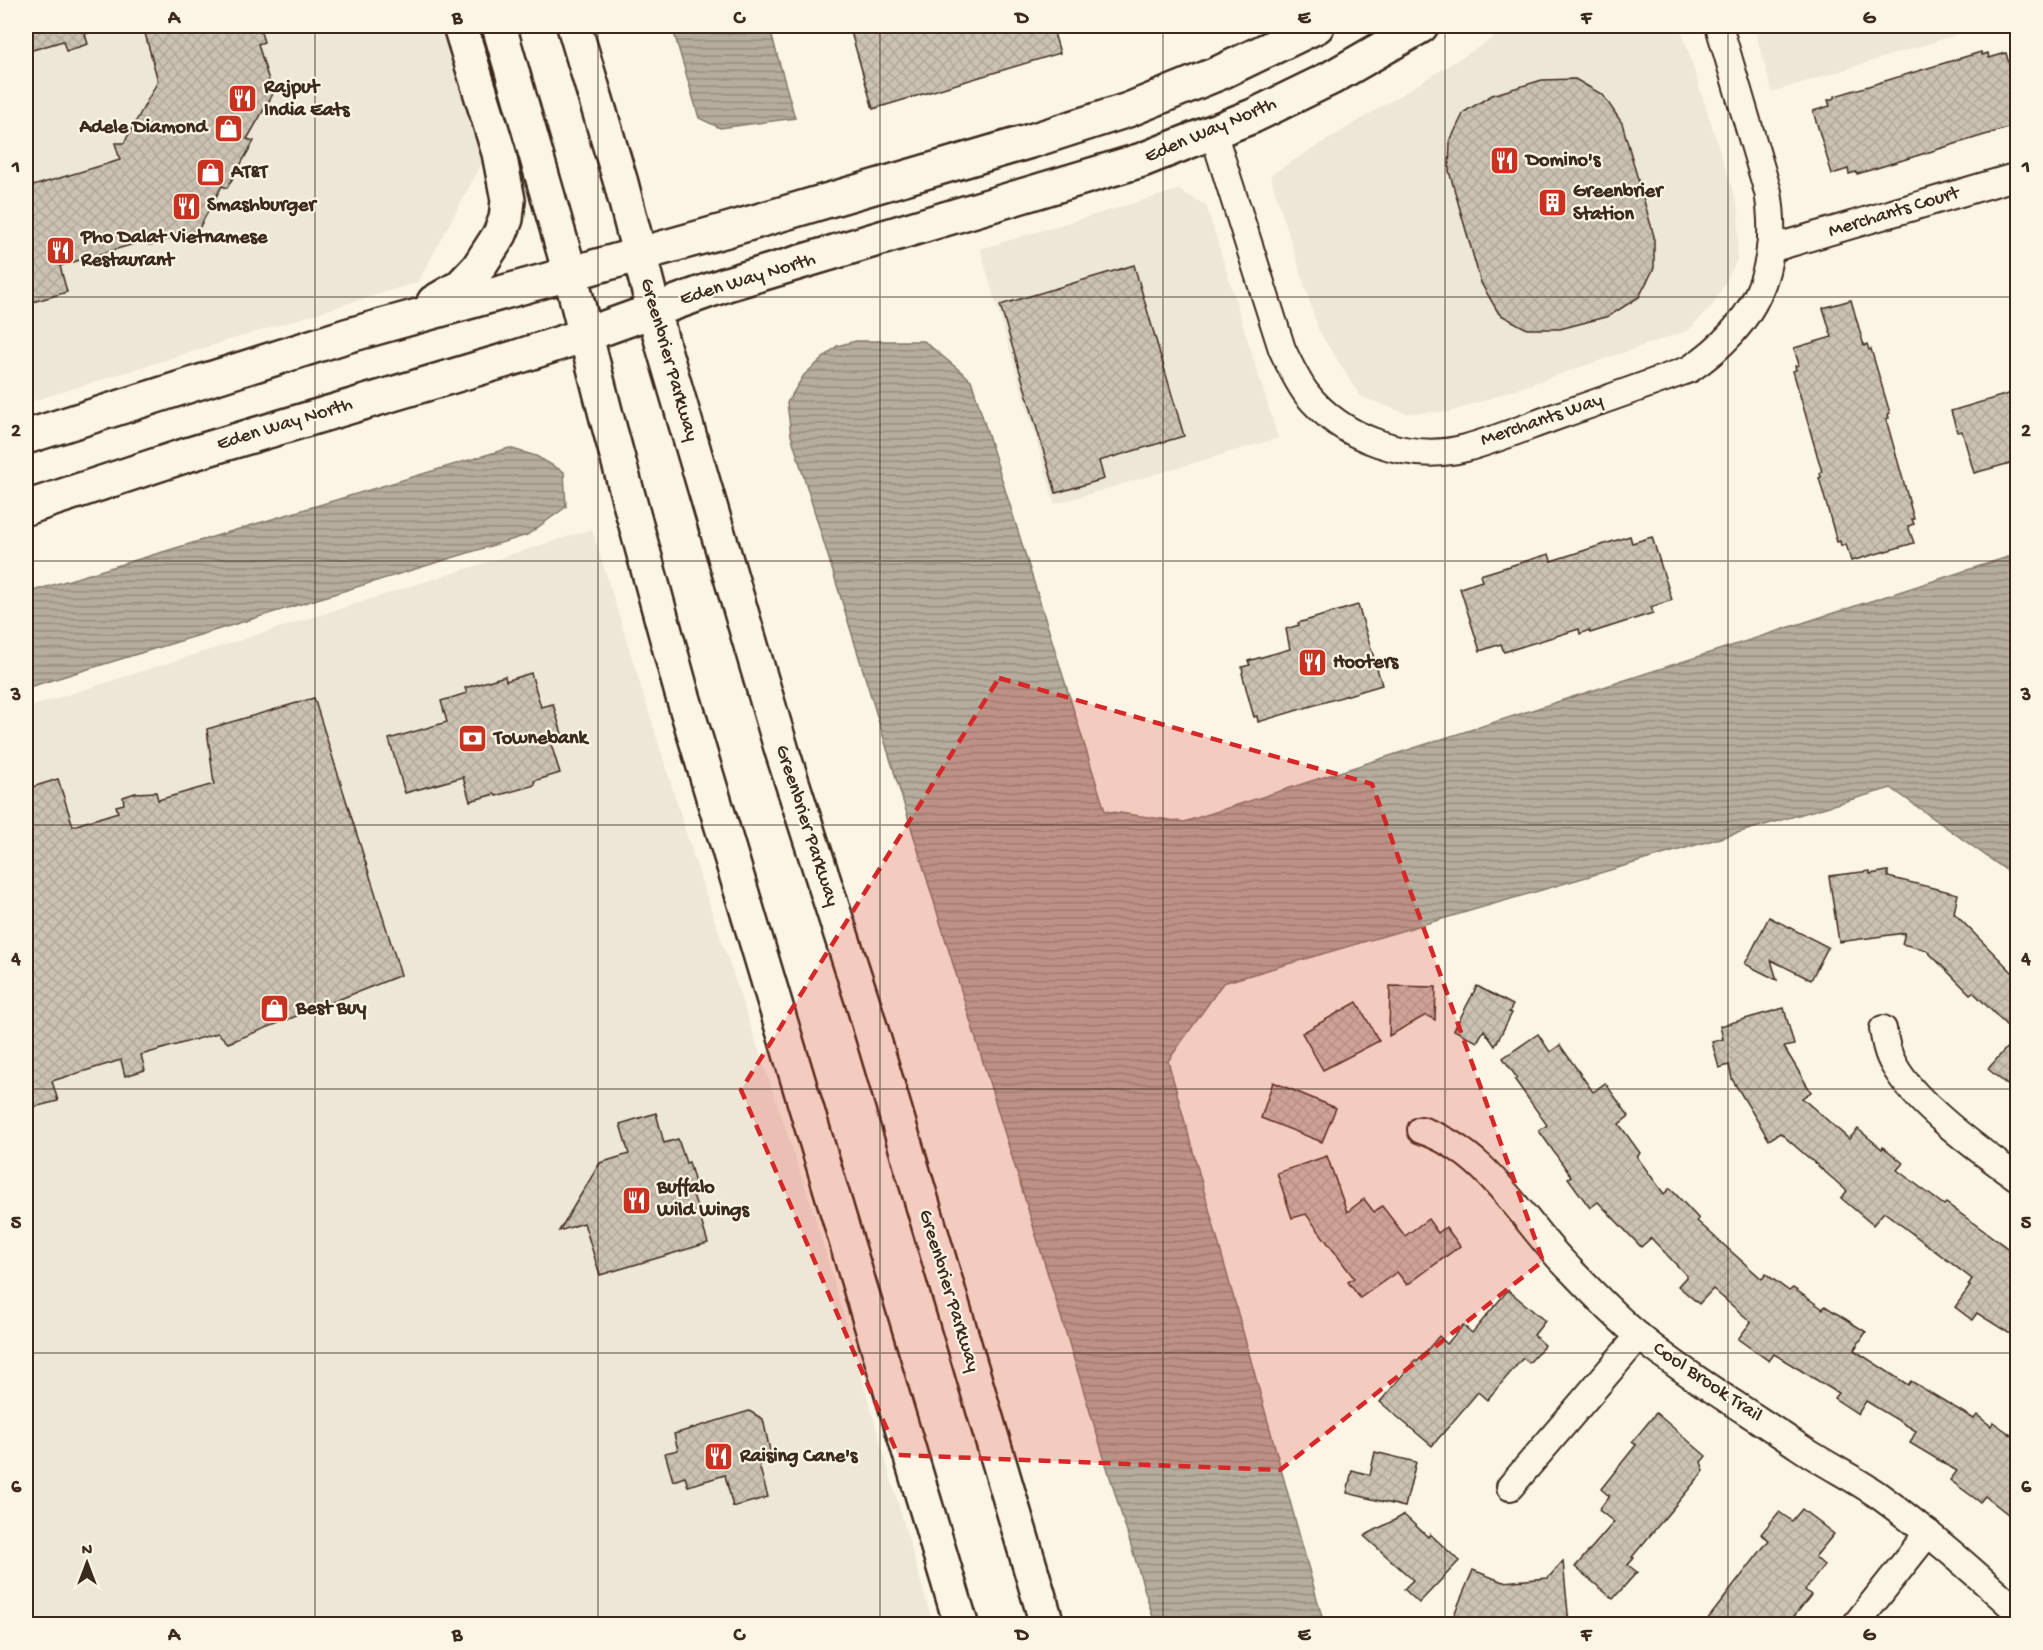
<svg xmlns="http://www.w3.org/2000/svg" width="2043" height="1650" font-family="'Gochi Hand',sans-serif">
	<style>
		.built { fill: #eee6d6 }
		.water { fill: url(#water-rules); stroke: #85796b; stroke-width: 1.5 }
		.building { fill: url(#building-cross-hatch); stroke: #3b2a1e; stroke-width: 1.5 }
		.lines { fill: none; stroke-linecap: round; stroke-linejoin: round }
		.street-casing { stroke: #3b2a1e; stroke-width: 30 }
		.secondary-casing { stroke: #3b2a1e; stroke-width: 38 }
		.street { stroke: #fcf5e5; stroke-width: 26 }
		.secondary { stroke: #fcf5e5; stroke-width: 33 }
		.marked { fill: #d62828; fill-opacity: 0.2; stroke: #d62828; stroke-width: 4.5; stroke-dasharray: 12 8; stroke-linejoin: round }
		.grid { fill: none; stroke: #3b2a1e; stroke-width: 1.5; stroke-opacity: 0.55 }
		.labels { text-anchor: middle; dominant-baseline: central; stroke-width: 4.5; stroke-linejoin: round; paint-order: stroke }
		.poi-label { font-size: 20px; font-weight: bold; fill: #3b2a1e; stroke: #fcf5e5; text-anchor: start }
		.street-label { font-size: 20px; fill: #3b2a1e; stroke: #fcf5e5 }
		.neatline { fill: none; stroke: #3b2a1e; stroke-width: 2 }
		.grid-label { font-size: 20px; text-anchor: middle; font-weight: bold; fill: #3b2a1e }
	</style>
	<defs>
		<pattern id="water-rules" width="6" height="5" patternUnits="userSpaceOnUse" patternTransform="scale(1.5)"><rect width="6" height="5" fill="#b7ad9e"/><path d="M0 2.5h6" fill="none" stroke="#968d80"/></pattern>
		<pattern id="building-cross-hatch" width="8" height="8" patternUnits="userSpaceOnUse" patternTransform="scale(1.5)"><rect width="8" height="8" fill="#ccc2b3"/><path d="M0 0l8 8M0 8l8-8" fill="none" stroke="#b0a79a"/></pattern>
	</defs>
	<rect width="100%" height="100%" fill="#fcf5e5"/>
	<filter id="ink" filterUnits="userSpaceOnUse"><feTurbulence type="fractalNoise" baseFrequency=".0167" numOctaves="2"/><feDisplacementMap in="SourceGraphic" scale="12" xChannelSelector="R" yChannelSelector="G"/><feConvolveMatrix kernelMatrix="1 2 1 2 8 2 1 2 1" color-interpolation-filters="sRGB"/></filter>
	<g filter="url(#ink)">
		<g class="built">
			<path d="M 26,26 L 445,26 L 482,163 L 418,282 L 26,403 Z"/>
			<path d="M 1513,26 L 1680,26 L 1739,211 L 1737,260 L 1715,302 L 1689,330 L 1450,412 L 1405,413 L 1360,396 L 1319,331 L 1270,175 Z"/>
			<path d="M 1754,26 L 1985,26 L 1772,92 Z"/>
			<path d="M 1178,190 L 1206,205 L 1278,438 L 1055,504 L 980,249 Z"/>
			<path d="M 592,529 L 699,874 L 814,1213 L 933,1624 L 26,1624 L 26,708 Z"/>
		</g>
		<g class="water">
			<path d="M 672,26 L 769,26 L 795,118 L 720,128 L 699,118 Z"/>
			<path d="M 856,341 L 924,341 L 971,380 L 1105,811 L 1184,822 L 2017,554 L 2017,878 L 1891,788 L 1223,983 L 1168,1061 L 1324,1624 L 1155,1624 L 791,435 L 787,403 L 804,375 L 837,346 Z"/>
			<path d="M 509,448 L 536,456 L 564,472 L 566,507 L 527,535 L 26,688 L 26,593 Z"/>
		</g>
		<g class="building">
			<path d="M 26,26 L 94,26 L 94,31 L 85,34 L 88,44 L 66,51 L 63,41 L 26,52 Z"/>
			<path d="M 143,26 L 259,26 L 264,42 L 258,44 L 273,94 L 247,139 L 254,141 L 227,188 L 222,186 L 198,230 L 149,245 L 147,240 L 60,266 L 67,292 L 26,304 L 26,188 L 120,160 L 115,143 L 124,143 L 158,81 Z"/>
			<path d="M 873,26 L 1052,26 L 1060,53 L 873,109 L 851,32 Z"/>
			<path d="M 1981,52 L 1982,55 L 1988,53 L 1989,58 L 2006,53 L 2018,94 L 2018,119 L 2009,121 L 2011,127 L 1857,174 L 1856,172 L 1849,174 L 1848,169 L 1832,174 L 1813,111 L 1830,106 L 1828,100 L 1835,98 L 1835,96 Z"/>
			<path d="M 1575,79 L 1603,95 L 1622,123 L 1654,236 L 1654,268 L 1639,297 L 1609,316 L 1560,329 L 1527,329 L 1499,314 L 1481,283 L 1449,171 L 1450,141 L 1464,112 L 1492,95 L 1542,80 Z"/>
			<path d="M 1134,265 L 1184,436 L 1099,461 L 1104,479 L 1056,493 L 1000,305 Z"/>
			<path d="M 1851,300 L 1864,346 L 1867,344 L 1869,350 L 1871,349 L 1890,413 L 1888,414 L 1889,418 L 1886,419 L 1914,519 L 1912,519 L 1914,524 L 1908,526 L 1914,543 L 1851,561 L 1846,544 L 1841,546 L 1840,541 L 1837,542 L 1819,478 L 1821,477 L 1820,473 L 1822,472 L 1793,371 L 1796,370 L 1795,366 L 1799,365 L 1794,348 L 1832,337 L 1823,308 Z"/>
			<path d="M 2018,391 L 2018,461 L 1974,473 L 1962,431 L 1957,432 L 1951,411 Z"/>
			<path d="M 1630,536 L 1632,543 L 1652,537 L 1672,600 L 1651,607 L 1653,613 L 1590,633 L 1589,630 L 1580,634 L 1579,629 L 1504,652 L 1501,644 L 1480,651 L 1460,588 L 1482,581 L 1480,575 L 1549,554 L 1551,561 Z"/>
			<path d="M 1358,605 L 1382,685 L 1258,722 L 1257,716 L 1254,717 L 1250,703 L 1242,673 L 1243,672 L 1242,667 L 1250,665 L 1248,661 L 1290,649 L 1286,629 L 1299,625 L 1298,623 Z"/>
			<path d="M 531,673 L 541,707 L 553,704 L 563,737 L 550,741 L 560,773 L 534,781 L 535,785 L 496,796 L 495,794 L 470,801 L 463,777 L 405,793 L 389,739 L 447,722 L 441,701 L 467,693 L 465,688 L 505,676 L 506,681 Z"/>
			<path d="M 314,698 L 401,975 L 228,1043 L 218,1033 L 141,1055 L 145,1070 L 125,1076 L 121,1060 L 52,1081 L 58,1101 L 26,1109 L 26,789 L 58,779 L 73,826 L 118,812 L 116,806 L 124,804 L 123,797 L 135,793 L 156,792 L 158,800 L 214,784 L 207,729 Z"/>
			<path d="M 1870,871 L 1870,874 L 1888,871 L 1888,877 L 1958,894 L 1954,913 L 2018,978 L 2018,1094 L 1988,1069 L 2017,1036 L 1973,992 L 1970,994 L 1926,950 L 1902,944 L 1905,933 L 1839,942 L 1829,876 Z"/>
			<path d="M 1769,917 L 1828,947 L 1811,980 L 1771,960 L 1777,980 L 1745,964 Z"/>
			<path d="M 1390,986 L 1436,987 L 1435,1020 L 1426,1015 L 1389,1036 Z"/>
			<path d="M 1477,986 L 1513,1005 L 1509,1012 L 1512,1013 L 1495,1046 L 1484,1030 L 1477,1042 L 1454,1030 Z"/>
			<path d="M 1357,1002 L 1379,1041 L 1323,1070 L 1302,1033 Z"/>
			<path d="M 1784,1008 L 1794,1045 L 1784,1047 L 1811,1092 L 1802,1098 L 1849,1139 L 1858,1129 L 1882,1149 L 1883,1147 L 1903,1163 L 1897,1170 L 1944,1205 L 1946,1203 L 2018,1256 L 2018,1339 L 1977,1313 L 1972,1320 L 1955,1307 L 1970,1286 L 1968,1285 L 1972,1279 L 1884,1212 L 1873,1225 L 1841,1198 L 1847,1191 L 1780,1133 L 1769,1140 L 1732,1079 L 1729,1065 L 1719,1068 L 1712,1042 L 1723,1039 L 1720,1026 Z"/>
			<path d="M 1538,1034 L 1550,1052 L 1560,1045 L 1593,1092 L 1605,1083 L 1629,1116 L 1619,1124 L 1640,1153 L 1637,1157 L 1664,1194 L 1670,1188 L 1699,1219 L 1697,1221 L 1762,1279 L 1766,1274 L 1789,1291 L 1793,1288 L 1823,1309 L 1825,1306 L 1866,1332 L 1854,1350 L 1908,1385 L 1911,1381 L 1974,1419 L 1977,1415 L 1991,1426 L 1993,1422 L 2018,1440 L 2018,1522 L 1985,1496 L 1980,1502 L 1950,1480 L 1957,1471 L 1910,1443 L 1916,1431 L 1866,1401 L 1858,1414 L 1834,1398 L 1838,1393 L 1774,1354 L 1769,1361 L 1738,1339 L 1751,1322 L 1713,1289 L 1699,1304 L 1678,1286 L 1687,1276 L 1651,1238 L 1641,1247 L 1598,1202 L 1590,1208 L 1568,1178 L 1571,1176 L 1539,1131 L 1547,1125 L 1515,1080 L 1517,1078 L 1503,1058 Z"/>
			<path d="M 1273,1082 L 1336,1108 L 1322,1142 L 1261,1118 Z"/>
			<path d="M 656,1113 L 664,1143 L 678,1139 L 686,1163 L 689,1162 L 697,1190 L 692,1191 L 708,1243 L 600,1275 L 584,1223 L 559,1231 L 600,1163 L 629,1154 L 620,1124 Z"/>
			<path d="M 1327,1156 L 1347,1212 L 1364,1199 L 1374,1212 L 1382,1206 L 1405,1236 L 1428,1219 L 1438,1233 L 1446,1227 L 1460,1246 L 1407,1285 L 1397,1272 L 1360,1298 L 1348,1282 L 1354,1278 L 1306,1214 L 1292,1218 L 1277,1173 Z"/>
			<path d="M 1508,1290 L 1545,1321 L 1534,1335 L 1545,1345 L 1529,1363 L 1523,1358 L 1487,1400 L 1478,1392 L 1432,1446 L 1380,1402 L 1415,1360 L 1417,1362 L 1439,1336 L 1447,1344 L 1463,1325 L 1472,1333 Z"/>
			<path d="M 749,1411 L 763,1419 L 772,1460 L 759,1465 L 768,1497 L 733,1507 L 725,1475 L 688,1486 L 685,1477 L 673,1481 L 665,1453 L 678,1450 L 674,1434 Z"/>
			<path d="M 1656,1413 L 1706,1456 L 1701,1462 L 1704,1471 L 1632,1557 L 1634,1558 L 1628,1565 L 1637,1572 L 1613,1599 L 1575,1567 L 1614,1522 L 1599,1510 L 1609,1496 L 1601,1489 L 1636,1445 L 1632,1442 Z"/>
			<path d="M 1375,1452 L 1416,1462 L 1405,1507 L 1347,1493 L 1352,1470 L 1370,1475 Z"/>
			<path d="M 1802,1509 L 1834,1534 L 1815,1557 L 1824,1565 L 1805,1590 L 1811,1595 L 1788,1624 L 1704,1624 L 1769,1540 L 1761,1534 L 1779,1512 L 1792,1521 Z"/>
			<path d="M 1404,1515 L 1428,1537 L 1430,1534 L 1459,1561 L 1419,1603 L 1404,1589 L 1413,1580 L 1364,1536 Z"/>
			<path d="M 1563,1561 L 1569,1624 L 1450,1624 L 1473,1570 L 1503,1582 L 1548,1578 Z"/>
		</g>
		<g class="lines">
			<defs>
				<g id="street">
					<path d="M 1213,132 L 1282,349 C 1289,364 1296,379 1306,393 C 1342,439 1410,463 1466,448 C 1495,440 1524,428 1552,418 C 1598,402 1644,386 1690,369 C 1755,325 1781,270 1768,192 L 1719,26"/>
					<path d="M 1770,249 L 2018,176"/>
					<path d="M 1883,1029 C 1885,1041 1887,1054 1894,1065 C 1915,1104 1981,1152 2018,1178"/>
					<path d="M 1421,1130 C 1487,1152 1517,1213 1562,1261 C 1587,1287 1612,1314 1640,1337 C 1690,1378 1747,1411 1801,1448 C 1826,1465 1854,1478 1878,1495 C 1928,1531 1973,1571 2018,1612"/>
					<path d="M 1510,1487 L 1639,1336"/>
					<path d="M 1856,1624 L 1928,1533"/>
				</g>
				<g id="secondary">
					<path d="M 499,26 L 570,273 L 606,415 L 681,690 L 961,1624"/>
					<path d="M 574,26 L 621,183 L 663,346 L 782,751 L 863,1003 L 1047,1624"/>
					<path d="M 434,302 L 460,287 L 478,268 L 500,234 L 506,219 L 508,200 L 499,153 L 460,26"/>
					<path d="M 26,437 L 346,336 L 727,230 L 1034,140 L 1128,110 L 1219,73 L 1317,26"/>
					<path d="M 26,508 L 187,455 L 517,357 L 585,335 L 727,284 L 1142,160 L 1253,116 L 1331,78 L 1421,26"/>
				</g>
			</defs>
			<use href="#street" class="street-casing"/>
			<use href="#secondary" class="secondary-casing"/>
			<use href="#street" class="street"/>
			<use href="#secondary" class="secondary"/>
		</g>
	</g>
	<path class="marked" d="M 999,678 L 1372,784 L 1543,1261 L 1280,1470 L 898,1455 L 741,1090 Z"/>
	<path class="grid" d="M 315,26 L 315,1624M 598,26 L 598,1624M 880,26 L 880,1624M 1163,26 L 1163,1624M 1445,26 L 1445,1624M 1728,26 L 1728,1624M 26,297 L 2018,297M 26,561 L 2018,561M 26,825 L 2018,825M 26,1089 L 2018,1089M 26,1353 L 2018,1353"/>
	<defs>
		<symbol id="restaurant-square" viewBox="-11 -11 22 22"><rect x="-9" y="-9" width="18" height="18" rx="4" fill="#c8321e" stroke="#fcf5e5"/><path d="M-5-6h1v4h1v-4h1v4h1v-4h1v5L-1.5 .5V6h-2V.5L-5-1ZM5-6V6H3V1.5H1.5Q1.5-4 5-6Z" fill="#fff"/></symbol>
		<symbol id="shop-square" viewBox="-11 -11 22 22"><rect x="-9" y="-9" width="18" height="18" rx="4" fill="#c8321e" stroke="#fcf5e5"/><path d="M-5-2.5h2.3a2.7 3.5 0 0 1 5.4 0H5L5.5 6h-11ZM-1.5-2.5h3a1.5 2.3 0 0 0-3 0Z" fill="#fff"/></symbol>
		<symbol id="building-square" viewBox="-11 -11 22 22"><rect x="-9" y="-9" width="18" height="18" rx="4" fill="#c8321e" stroke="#fcf5e5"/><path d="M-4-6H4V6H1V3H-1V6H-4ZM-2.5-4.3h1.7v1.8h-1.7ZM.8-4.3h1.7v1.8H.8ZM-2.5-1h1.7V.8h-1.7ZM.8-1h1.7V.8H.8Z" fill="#fff"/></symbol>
		<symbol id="bank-square" viewBox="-11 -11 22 22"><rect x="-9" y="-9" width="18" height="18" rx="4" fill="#c8321e" stroke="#fcf5e5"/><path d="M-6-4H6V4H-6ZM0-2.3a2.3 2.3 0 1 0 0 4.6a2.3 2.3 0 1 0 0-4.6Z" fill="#fff"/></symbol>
	</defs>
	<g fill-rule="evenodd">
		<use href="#restaurant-square" x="226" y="82" width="33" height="33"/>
		<use href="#shop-square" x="212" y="112" width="33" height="33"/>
		<use href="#restaurant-square" x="1488" y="144" width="33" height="33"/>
		<use href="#shop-square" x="194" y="156" width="33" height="33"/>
		<use href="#building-square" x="1536" y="186" width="33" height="33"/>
		<use href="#restaurant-square" x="170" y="190" width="33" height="33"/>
		<use href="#restaurant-square" x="44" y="234" width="33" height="33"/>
		<use href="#restaurant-square" x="1296" y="646" width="33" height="33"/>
		<use href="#bank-square" x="456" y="722" width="33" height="33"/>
		<use href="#shop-square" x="258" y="992" width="33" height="33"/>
		<use href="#restaurant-square" x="620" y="1184" width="33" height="33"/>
		<use href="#restaurant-square" x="702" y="1440" width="33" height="33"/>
	</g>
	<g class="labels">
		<g class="poi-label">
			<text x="264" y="88">Rajput<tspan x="264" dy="23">India Eats</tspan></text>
			<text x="207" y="128" text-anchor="end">Adele Diamond</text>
			<text x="1526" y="161">Domino's</text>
			<text x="231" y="173">AT&amp;T</text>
			<text x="1573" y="192">Greenbrier<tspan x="1573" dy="23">Station</tspan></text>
			<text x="207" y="206">Smashburger</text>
			<text x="81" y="238">Pho Dalat Vietnamese<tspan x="81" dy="23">Restaurant</tspan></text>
			<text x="1333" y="663">Hooters</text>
			<text x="494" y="739">Townebank</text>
			<text x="296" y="1009">Best Buy</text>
			<text x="657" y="1188">Buffalo<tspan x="657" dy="23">Wild Wings</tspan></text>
			<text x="740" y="1457">Raising Cane's</text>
		</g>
		<g class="street-label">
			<text transform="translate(1211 131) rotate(-23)">Eden Way North</text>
			<text transform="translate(1894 213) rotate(-17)">Merchants Court</text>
			<text transform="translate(748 280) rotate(-17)">Eden Way North</text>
			<text transform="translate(668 360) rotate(74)">Greenbrier Parkway</text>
			<text transform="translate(1542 421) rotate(-19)">Merchants Way</text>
			<text transform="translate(285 425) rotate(-17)">Eden Way North</text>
			<text transform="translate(806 826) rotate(72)">Greenbrier Parkway</text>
			<text transform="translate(948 1291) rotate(73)">Greenbrier Parkway</text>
			<text transform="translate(1707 1383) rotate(34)">Cool Brook Trail</text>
		</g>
	</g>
	<rect width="2043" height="1650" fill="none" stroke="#fcf5e5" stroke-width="66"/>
	<g transform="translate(87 1563)" stroke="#fcf5e5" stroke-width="4.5" paint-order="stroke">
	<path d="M0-4.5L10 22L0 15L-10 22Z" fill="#3b2a1e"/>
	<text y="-9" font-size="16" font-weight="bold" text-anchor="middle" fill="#3b2a1e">N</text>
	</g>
	<rect x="33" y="33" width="1977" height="1584" class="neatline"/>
	<g class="grid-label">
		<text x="174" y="23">A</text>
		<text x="457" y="23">B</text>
		<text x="739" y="23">C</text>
		<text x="1022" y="23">D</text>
		<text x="1304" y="23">E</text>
		<text x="1586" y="23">F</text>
		<text x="1869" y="23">G</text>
		<text x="16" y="172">1</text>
		<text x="2026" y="172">1</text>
		<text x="16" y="436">2</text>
		<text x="2026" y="436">2</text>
		<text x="16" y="700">3</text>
		<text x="2026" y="700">3</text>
		<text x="16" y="964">4</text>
		<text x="2026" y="964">4</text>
		<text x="16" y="1228">5</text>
		<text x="2026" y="1228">5</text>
		<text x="16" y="1492">6</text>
		<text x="2026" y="1492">6</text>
		<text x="174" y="1640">A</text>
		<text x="457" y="1640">B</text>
		<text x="739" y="1640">C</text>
		<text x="1022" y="1640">D</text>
		<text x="1304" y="1640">E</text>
		<text x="1586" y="1640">F</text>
		<text x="1869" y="1640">G</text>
	</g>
</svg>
